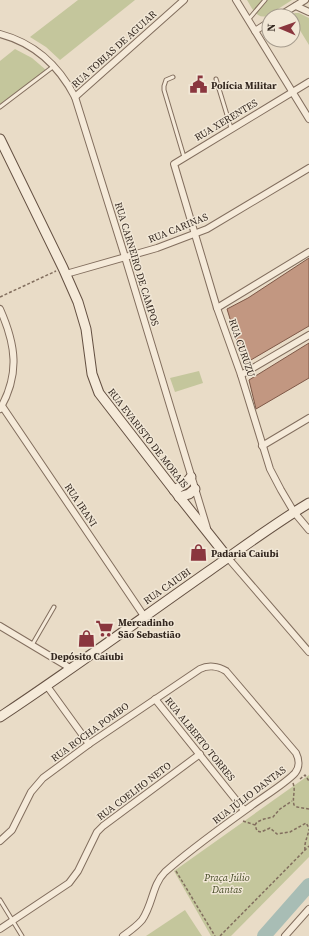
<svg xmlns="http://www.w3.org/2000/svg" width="309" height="936" font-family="'Source Serif 4',serif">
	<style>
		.green { fill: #c4c69c }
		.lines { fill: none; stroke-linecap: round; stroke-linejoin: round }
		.river { stroke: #a8bdb5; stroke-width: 14 }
		.building { fill: #c29781; stroke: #7e5847 }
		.lane-casing { stroke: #826e5e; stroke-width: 5 }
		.street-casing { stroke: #826e5e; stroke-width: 8 }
		.secondary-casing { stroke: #645042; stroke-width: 11 }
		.path { stroke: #826e5e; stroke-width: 1.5; stroke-dasharray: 3 2; stroke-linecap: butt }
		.lane { stroke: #f5ead9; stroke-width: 3 }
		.street { stroke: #f5ead9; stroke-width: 6 }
		.secondary { stroke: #f5ead9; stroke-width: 9 }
		.labels { text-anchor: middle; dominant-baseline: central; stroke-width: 3; stroke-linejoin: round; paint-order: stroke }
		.street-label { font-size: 10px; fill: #342820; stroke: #f1e7d6 }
		.poi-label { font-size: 10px; font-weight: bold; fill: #342820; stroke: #f1e7d6; text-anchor: start }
		.park-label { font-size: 10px; font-style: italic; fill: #484e29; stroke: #f1e7d6 }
	</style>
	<rect width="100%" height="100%" fill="#e9dcc7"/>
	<g class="green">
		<path d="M 78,0 L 135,0 L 60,60 L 46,47 L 30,37 Z"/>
		<path d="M 247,0 L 292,0 L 267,16 C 256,19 252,8 247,0 Z"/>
		<path d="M 295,13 L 299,13 L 309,18 L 309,45 L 293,19 L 293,16 L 291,15 Z"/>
		<path d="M 15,49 L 32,58 L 46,70 L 0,104 L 0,61 Z"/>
		<path d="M 199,371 L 203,383 L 175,392 L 170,378 Z"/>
		<path d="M 309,775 L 309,857 L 231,936 L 211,936 L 174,871 Z"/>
		<path d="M 185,910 L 202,936 L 146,936 Z"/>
	</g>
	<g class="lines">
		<path class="river" d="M 264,936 L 309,885"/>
	</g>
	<g class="building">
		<path d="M 309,258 L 309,326 L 244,364 L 227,309 L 248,298 Z"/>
		<path d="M 309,343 L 309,378 L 256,409 L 249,380 Z"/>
	</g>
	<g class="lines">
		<defs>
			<g id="lane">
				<path d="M 248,20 L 265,0"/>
				<path d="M 173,77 L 166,80 L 164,86 L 164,90 L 184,157"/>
				<path d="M 216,79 L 231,128"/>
				<path d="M 0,107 L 54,66"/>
				<path d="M 32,645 L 54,607"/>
				<path d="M 0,900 L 22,936"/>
			</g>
			<g id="street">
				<path d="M 236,0 L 309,119"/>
				<path d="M 296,6 L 309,12"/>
				<path d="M 279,16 L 305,0"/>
				<path d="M 255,31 L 269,22"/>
				<path d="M 0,34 C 34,43 59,66 75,97 L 125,257 L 207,528"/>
				<path d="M 309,82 L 174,164 L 217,308 L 241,375 L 270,469 L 281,490 L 294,512 L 309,530"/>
				<path d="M 75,97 L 184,0"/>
				<path d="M 66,274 L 157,248 L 207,229 L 309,168"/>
				<path d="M 217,308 L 309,252"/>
				<path d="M 0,309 C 16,345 20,374 0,409"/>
				<path d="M 241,375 L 309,335"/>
				<path d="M 2,406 L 144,616"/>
				<path d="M 262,446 L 309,418"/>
				<path d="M 228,558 L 309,652"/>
				<path d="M 0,626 L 70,668"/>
				<path d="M 47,686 L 89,744"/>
				<path d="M 155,699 L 244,810"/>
				<path d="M 0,841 L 12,830 L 31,792 L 43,778 L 89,744 L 200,669 C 208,665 218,666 226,671 L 296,753 C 299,759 300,767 295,773 C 286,783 263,797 251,806 C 222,827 192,848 165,872 C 152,885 153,904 142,920 C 137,926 130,931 123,936"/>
				<path d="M 0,929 L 69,883 L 78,871 L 97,832 L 103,826 L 200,754"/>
				<path d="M 285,936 L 309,909"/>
			</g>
			<g id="secondary">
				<path d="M 0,139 L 63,268 L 78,302 L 86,329 L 92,374 L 99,393 L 174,490 L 228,558"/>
				<path d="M 174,490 L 185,484 L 191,477"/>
				<path d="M 179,497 L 189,494 L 195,489"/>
				<path d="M 0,717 C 71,670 139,620 209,571 C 242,548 274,524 309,503"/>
			</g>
		</defs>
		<use href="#lane" class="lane-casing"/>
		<use href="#street" class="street-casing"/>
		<use href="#secondary" class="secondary-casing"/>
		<g class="path">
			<path d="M 0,297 L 56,271"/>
			<path d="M 300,779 L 305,775 L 309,781"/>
			<path d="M 293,783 C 296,791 292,797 294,805 L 297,807 L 309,809"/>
			<path d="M 243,821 L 255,825 L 257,831 L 261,832 L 270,828 L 277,834 L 290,832 L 306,823 L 309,828"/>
			<path d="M 255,825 L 257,822 L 264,819 L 273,817 L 280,809 L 292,801"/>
			<path d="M 305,850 C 304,842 308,837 309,829"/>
			<path d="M 176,871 L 215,936"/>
			<path d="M 220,936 L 309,846"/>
		</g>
		<use href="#lane" class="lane"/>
		<use href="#street" class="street"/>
		<use href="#secondary" class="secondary"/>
	</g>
	<defs>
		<symbol id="civic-bare" viewBox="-9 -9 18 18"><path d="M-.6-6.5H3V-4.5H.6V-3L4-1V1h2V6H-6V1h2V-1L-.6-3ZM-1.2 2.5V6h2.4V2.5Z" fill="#8a363e" stroke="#f1e7d6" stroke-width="2.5" paint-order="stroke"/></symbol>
		<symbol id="shop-bare" viewBox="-9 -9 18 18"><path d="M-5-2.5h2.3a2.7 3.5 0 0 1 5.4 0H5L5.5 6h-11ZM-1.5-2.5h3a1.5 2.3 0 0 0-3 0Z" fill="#8a363e" stroke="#f1e7d6" stroke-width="2.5" paint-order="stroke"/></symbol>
		<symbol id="supermarket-bare" viewBox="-9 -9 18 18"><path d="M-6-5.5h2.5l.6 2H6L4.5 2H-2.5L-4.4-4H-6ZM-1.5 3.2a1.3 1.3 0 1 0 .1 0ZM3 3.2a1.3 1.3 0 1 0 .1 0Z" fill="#8a363e" stroke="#f1e7d6" stroke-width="2.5" paint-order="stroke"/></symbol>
	</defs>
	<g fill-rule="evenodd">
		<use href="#civic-bare" x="186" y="72" width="25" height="25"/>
		<use href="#shop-bare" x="186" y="540" width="25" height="25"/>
		<use href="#supermarket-bare" x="92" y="616" width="25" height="25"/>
		<use href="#shop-bare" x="74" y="626" width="25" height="25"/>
	</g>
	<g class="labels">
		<g class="street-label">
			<text transform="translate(114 49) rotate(-42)">RUA TOBIAS DE AGUIAR</text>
			<text transform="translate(226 120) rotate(-31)">RUA XERENTES</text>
			<text transform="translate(178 228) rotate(-22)">RUA CARINAS</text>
			<text transform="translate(137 264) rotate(73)">RUA CARNEIRO DE CAMPOS</text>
			<text transform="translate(242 348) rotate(71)">RUA CURUZU</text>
			<text transform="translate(148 438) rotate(52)">RUA EVARISTO DE MORAIS</text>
			<text transform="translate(81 505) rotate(56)">RUA IRANI</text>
			<text transform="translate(167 586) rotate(-35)">RUA CAIUBI</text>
			<text transform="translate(90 732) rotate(-36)">RUA ROCHA POMBO</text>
			<text transform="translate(200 739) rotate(51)">RUA ALBERTO TORRES</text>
			<text transform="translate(134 791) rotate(-37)">RUA COELHO NETO</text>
			<text transform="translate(249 795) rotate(-37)">RUA JÚLIO DANTAS</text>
		</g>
		<g class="poi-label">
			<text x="211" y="85">Polícia Militar</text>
			<text x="211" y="553">Padaria Caiubi</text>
			<text x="118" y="622">Mercadinho<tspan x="118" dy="12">São Sebastião</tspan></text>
			<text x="87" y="656" text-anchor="middle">Depósito Caiubi</text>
		</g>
		<g class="park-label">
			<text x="227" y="877">Praça Júlio<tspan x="227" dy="12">Dantas</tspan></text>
		</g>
	</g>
	<g transform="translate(281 28) rotate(272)"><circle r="19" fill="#f1e7d6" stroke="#a59b8d"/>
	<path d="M0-3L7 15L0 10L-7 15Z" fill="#8a363e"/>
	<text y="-6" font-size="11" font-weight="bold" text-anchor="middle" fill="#342820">N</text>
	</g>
</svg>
